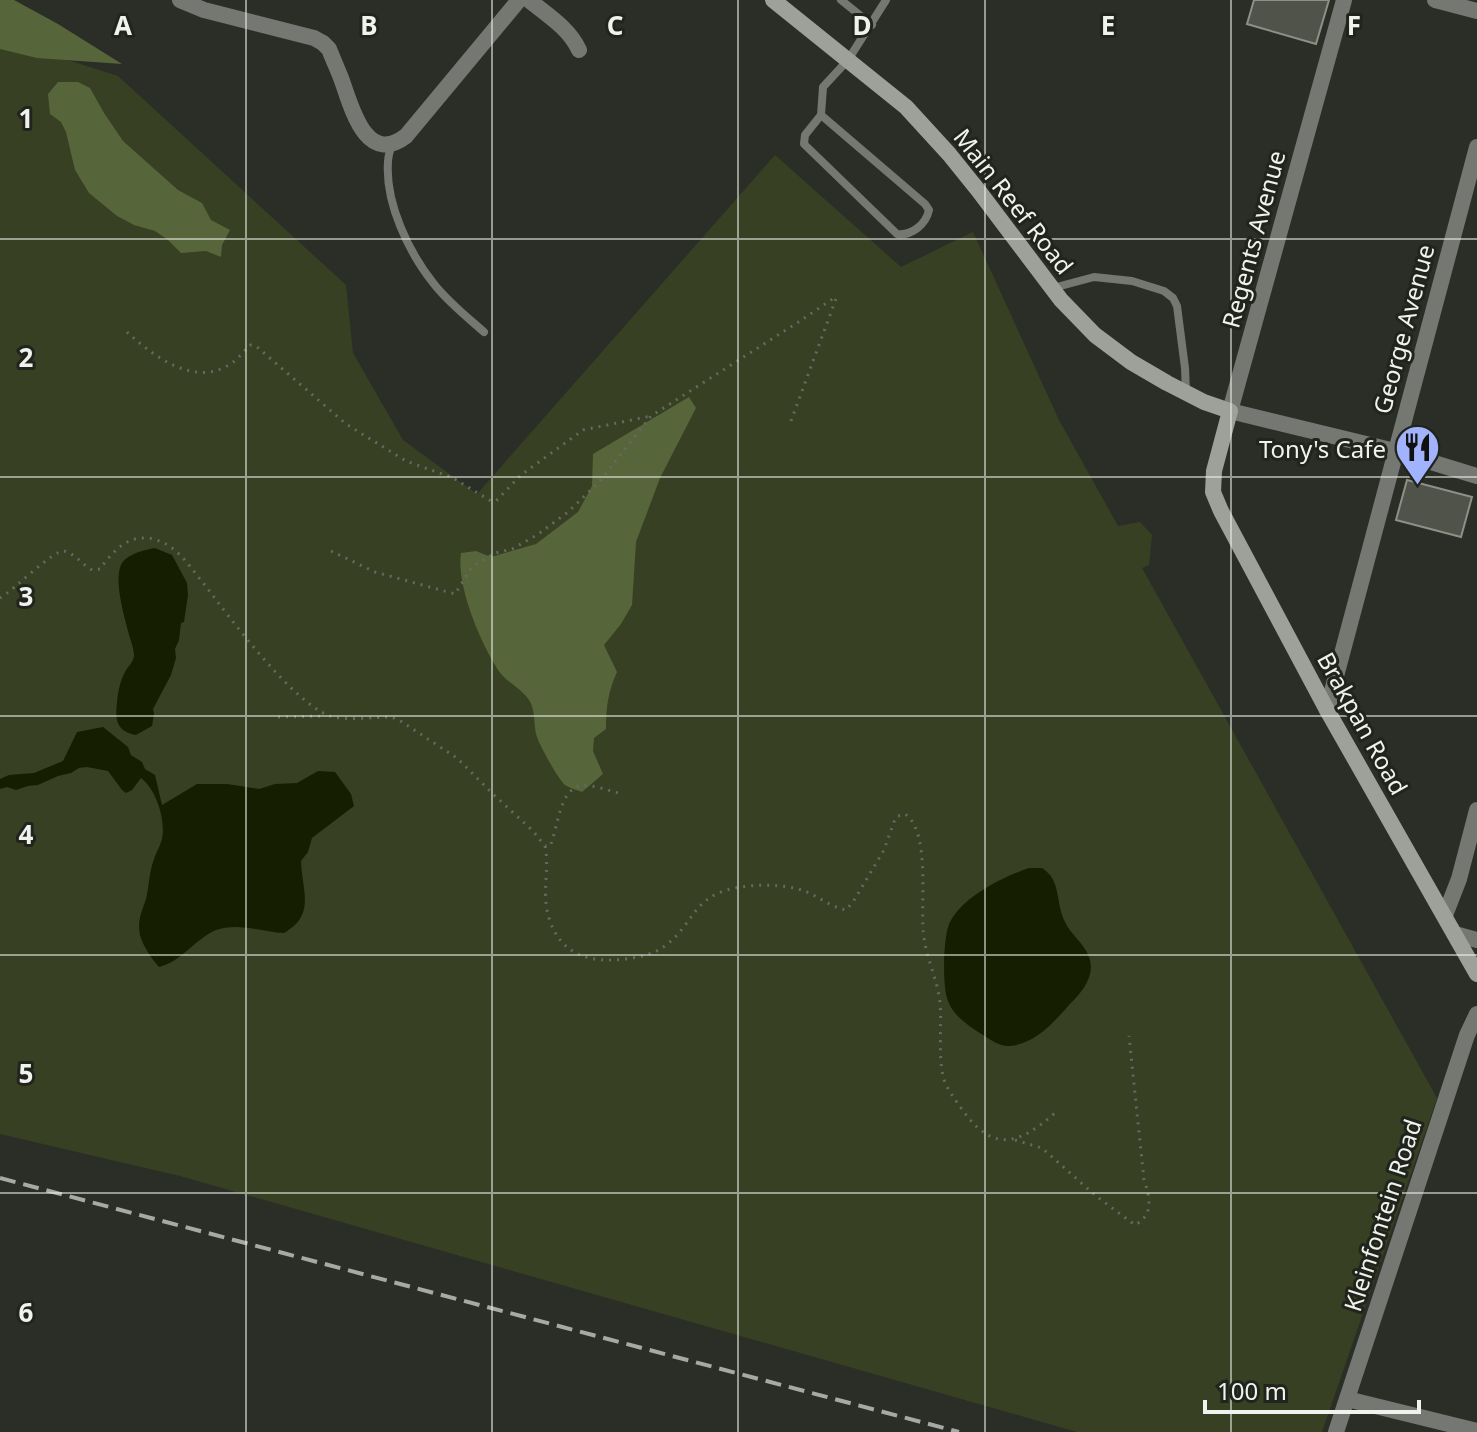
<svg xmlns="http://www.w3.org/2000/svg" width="1477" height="1432" font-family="'Noto Sans',sans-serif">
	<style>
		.green { fill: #374022 }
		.forest { fill: #57653a }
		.water { fill: #161e01 }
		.building { fill: #50534a; stroke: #8c9086; stroke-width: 2 }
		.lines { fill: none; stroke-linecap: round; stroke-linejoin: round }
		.path { stroke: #666962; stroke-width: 3; stroke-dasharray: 2 6; stroke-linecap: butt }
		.service { stroke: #757772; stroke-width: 8 }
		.minor { stroke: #757772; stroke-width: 16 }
		.tertiary { stroke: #757772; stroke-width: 16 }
		.secondary { stroke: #9ea09a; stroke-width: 16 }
		.rail { stroke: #a7aaa4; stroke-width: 4; stroke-dasharray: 16 8; stroke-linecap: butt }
		.grid { fill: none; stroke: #f0f2ed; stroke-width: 2; stroke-opacity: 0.55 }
		.labels { text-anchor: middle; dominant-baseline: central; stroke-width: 6; stroke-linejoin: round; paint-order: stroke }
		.street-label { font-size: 24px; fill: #f0f2ed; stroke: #21241c }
		.poi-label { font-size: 24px; fill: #f0f2ed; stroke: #21241c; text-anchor: end }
		.grid-label { font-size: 26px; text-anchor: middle; font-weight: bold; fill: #f0f2ed; stroke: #21241c; stroke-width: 6; stroke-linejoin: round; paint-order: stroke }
	</style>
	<rect width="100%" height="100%" fill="#2b2e26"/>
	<path class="green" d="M 0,35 L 14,43 L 118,76 L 346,285 L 353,353 L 403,440 L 477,494 L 775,155 L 901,267 L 973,232 L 1059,420 L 1118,526 L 1140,522 L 1152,535 L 1149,565 L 1142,568 L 1437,1098 L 1322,1432 L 1077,1432 L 180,1176 L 0,1134 Z"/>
	<g class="forest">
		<path d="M 0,0 L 14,0 L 58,24 L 122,64 L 37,58 L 0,49 Z"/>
		<path d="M 58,82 L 78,82 L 90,88 L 104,113 L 123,141 L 178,190 L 202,203 L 211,220 L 230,230 L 222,245 L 221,257 L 206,251 L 181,253 L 168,240 L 155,231 L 134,225 L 117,216 L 89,193 L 75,170 L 66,132 L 61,122 L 50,114 L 48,94 Z"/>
		<path d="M 689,397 L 696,408 L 660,478 L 636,542 L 632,605 L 621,624 L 604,645 L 617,672 C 608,692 606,707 606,729 L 594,738 L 593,751 L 603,774 L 582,792 C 577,790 569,788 565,785 C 558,779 540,746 537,737 C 533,725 536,710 529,700 C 521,688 506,682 498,670 C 480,642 456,585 461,553 L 476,551 L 491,557 L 536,544 L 578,512 L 592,486 L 593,454 Z"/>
	</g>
	<g class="water">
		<path d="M 155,548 L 172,555 L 187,583 L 188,595 L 184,622 L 181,623 L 179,640 L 175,649 L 176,658 L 171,675 L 153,709 L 154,714 L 152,726 L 136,735 C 116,731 115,720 117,702 C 118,692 120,681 125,672 C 128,666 133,663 134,656 C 134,648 130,639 128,631 C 124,615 113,578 122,563 C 129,553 145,550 155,548 Z"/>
		<path d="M 103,727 L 128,747 L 131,755 L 142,762 L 145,769 L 155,775 L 162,805 L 197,784 L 227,784 L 259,789 L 275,784 L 297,783 L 318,771 L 335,772 L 351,794 L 354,806 L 312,838 L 308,852 L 301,861 C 302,891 316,915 284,933 C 262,932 238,922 216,930 C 195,939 181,962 159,967 C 151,958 143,946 140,935 C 137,921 142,911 146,899 C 149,887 149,874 153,862 C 155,854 160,847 162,839 C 166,820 156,789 141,778 L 132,790 L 126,793 L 122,790 L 108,771 L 87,767 L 79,768 L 71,773 L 58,776 L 38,785 L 28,786 L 16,790 L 7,787 L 0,789 L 0,779 L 9,775 L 34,773 L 63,761 L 77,732 Z"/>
		<path d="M 1029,868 L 1042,868 C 1062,881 1055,902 1065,922 C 1071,935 1084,943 1089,957 C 1096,976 1082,992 1069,1005 C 1054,1022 1035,1044 1010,1046 C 1000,1047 991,1040 983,1035 C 969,1026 954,1017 948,1001 C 942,987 943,935 950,922 C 964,896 1003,877 1029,868 Z"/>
	</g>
	<g class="building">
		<path d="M 1254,0 L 1329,0 L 1316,44 L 1247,24 Z"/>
		<path d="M 1407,480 L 1472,497 L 1461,537 L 1396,520 Z"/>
	</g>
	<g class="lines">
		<g class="path">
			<path d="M 127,332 C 152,355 192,386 227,366 C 237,361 243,352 250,345 L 256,346 L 346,424 L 406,461 L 453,478 L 491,501 L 496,501 L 521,475 L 583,430 L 651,416"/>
			<path d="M 791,421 L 837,296"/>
			<path d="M 331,551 L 375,572 L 455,594 L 472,567 L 495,553 L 512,549 L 537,535 L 568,512 L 600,481 L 651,416 L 800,321 L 837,296"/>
			<path d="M 0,598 C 14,590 53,550 64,551 C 74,553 83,565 92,570 L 100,569 C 110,555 124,538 143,538 C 150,537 160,541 166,544 C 182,553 193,571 204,584 C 230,618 292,702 330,716 C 346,721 375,717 391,717 L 399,720 L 457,758 L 494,795 L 533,831 L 545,846 L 550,846 C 558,829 559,790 580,786 C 592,784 607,790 618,793"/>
			<path d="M 278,717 L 326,716"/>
			<path d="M 545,846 C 550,870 541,893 549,918 C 561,956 590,963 626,959 C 640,957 655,954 666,945 C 694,924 693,896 735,888 C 756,884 781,884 802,890 C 817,895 830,907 846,910 L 853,902 L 884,850 L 895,819 L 898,816 L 905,814 C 932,833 919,908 924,938 C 927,960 938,981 940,1003 C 942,1027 938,1053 943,1076 C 946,1088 954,1098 961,1108 C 993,1154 1019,1145 1056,1112"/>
			<path d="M 1015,1140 L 1042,1148 L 1096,1196 L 1135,1225 C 1154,1215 1150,1197 1144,1180 L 1129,1036"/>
		</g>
		<g class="service">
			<path d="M 841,0 L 872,25"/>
			<path d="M 821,115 L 925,204 L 929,210 C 926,224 912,236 897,234 L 804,144 L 805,135 L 821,115 L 823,87 L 848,60 L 886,0"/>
			<path d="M 392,144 C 390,150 388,156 388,162 C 385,203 409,253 434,284 C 448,302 467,317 484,332"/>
			<path d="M 1053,288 L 1094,277 L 1132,281 L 1164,291 L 1173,298 L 1177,306 L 1185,368 L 1186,393"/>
		</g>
		<g class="minor">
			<path d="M 180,0 L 204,10 L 314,38 L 323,43 L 329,49 C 333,59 337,68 341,78 C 351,105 365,167 406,136 L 519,0"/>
			<path d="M 529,0 C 547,15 569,28 579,50"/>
			<path d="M 1435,0 L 1477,11"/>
			<path d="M 1230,411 L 1344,0"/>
			<path d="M 1327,710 L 1477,147"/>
			<path d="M 1445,915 L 1459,879 L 1477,810"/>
			<path d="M 1455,934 L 1477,940"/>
			<path d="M 1347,1399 L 1477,1431"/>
			<path d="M 1336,1432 L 1467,1035 L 1477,1014"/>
		</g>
		<path class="tertiary" d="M 1230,411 L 1395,451 L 1477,476"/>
		<path class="secondary" d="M 773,0 L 906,107 L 949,154 L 978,190 L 1061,300 L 1095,335 L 1131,362 L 1167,383 L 1204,402 L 1230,411 L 1214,471 L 1213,492 L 1221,511 L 1327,710 L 1477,974"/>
		<path class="rail" d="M 0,1178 L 959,1432"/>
	</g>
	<path class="grid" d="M 246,0 L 246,1432M 492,0 L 492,1432M 738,0 L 738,1432M 985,0 L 985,1432M 1231,0 L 1231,1432M 0,239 L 1477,239M 0,477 L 1477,477M 0,716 L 1477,716M 0,955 L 1477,955M 0,1193 L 1477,1193"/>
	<defs>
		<symbol id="restaurant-pin" viewBox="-11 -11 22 30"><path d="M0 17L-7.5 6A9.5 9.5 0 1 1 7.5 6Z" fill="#a1b3fd" stroke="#21241c"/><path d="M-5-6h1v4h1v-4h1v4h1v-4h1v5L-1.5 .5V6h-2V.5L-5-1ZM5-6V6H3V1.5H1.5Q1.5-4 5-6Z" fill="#111"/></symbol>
	</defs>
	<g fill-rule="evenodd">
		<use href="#restaurant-pin" x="1392" y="422" width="51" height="69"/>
	</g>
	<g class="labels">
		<g class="street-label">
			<text transform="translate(1014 201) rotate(52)">Main Reef Road</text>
			<text transform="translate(1253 239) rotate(-75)">Regents Avenue</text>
			<text transform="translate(1403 329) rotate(-75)">George Avenue</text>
			<text transform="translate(1363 723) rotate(61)">Brakpan Road</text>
			<text transform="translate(1382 1215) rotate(-72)">Kleinfontein Road</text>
		</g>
		<g class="poi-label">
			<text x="1386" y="448">Tony's Cafe</text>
		</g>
	</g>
	<g class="grid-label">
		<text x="123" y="35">A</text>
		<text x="369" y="35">B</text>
		<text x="615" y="35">C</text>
		<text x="862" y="35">D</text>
		<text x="1108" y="35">E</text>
		<text x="1354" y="35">F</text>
		<text x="26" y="128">1</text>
		<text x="26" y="367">2</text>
		<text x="26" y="606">3</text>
		<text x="26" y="844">4</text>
		<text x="26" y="1083">5</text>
		<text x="26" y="1322">6</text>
	</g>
	<path d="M1205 1400v12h214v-12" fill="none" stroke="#f0f2ed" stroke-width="4"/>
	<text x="1217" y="1400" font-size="24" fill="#f0f2ed" stroke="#21241c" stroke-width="6" paint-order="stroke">100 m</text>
</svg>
